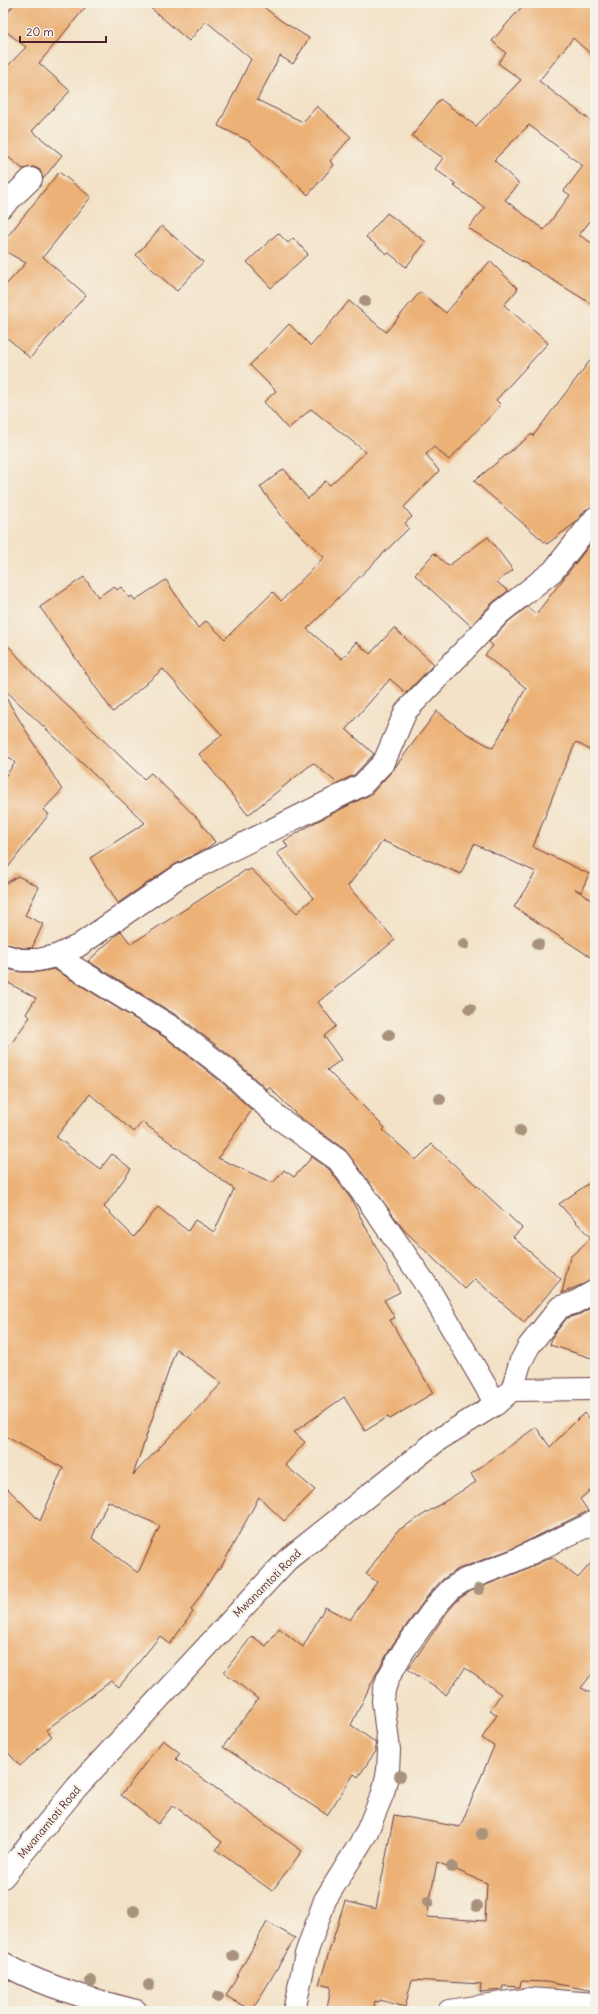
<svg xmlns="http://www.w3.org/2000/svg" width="598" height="2014" font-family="Delius,sans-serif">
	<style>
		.building { fill: #ecb176; fill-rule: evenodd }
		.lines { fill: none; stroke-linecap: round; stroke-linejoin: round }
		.minor-casing { stroke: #633c42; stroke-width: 24 }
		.minor { stroke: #fff; stroke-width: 22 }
		.tree { fill: #a8927b }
		.labels { text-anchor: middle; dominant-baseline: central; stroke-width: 4; stroke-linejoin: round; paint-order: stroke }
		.street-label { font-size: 11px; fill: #4a1f2b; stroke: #f7f3e8 }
	</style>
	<rect width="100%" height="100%" fill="#f7f3e8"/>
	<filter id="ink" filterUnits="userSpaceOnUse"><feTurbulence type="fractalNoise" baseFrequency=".025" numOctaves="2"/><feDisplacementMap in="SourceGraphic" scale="8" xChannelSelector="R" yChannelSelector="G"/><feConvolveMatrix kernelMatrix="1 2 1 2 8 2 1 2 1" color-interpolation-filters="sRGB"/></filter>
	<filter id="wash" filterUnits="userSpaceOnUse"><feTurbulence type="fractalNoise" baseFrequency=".012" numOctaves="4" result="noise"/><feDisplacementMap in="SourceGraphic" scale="16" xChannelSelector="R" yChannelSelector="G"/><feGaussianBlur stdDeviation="0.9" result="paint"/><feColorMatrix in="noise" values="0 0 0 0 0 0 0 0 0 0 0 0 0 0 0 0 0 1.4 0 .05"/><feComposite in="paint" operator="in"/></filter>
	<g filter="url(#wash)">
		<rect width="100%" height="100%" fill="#f3e2c7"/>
		<g id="blocks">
			<g class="building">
				<path d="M 15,3 L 89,3 L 39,63 L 70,91 L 32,131 L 62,155 L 43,179 L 40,170 L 34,167 L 23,169 L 3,153 L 3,71 L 26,47 L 3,29 L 3,18 Z"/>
				<path d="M 145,3 L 259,3 L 280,20 L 309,38 L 293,64 L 280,56 L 257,100 L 303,122 L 317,106 L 351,137 L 330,161 L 334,165 L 308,195 L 249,141 L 218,126 L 251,59 L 206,21 L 189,41 Z"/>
				<path d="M 525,3 L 595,3 L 595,58 L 573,38 L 539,81 L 595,124 L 595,215 L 579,235 L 595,245 L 595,306 L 468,228 L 485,208 L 454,186 L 456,184 L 435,169 L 443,158 L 412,136 L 440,99 L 476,126 L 521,80 L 498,63 L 506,53 L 492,41 ZM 529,125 L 583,166 L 564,191 L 570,195 L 544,230 L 505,200 L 519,184 L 494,160 Z"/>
				<path d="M 59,172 L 91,197 L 43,257 L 86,295 L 30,358 L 3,334 L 3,288 L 26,263 L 3,250 L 3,242 Z"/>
				<path d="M 387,213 L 426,242 L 406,267 L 389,253 L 387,254 L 366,237 Z"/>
				<path d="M 162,226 L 203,262 L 177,291 L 136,255 Z"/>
				<path d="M 278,233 L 288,243 L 293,238 L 308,254 L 271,288 L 247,262 Z"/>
				<path d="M 490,261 L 518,289 L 504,305 L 548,343 L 496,400 L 501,405 L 449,460 L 434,447 L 426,454 L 439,471 L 404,507 L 412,517 L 405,523 L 409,528 L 307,629 L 342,659 L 356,642 L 370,654 L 394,628 L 434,664 L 406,693 L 390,679 L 346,729 L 374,754 L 354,775 L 337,783 L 313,763 L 248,815 L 199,754 L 222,735 L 163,669 L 113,712 L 40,607 L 84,577 L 98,597 L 114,586 L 117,590 L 121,587 L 129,598 L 132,596 L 135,600 L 166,580 L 198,628 L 206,621 L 225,639 L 273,592 L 281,601 L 324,557 L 284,519 L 260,487 L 284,469 L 308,499 L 325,481 L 330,485 L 366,452 L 311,409 L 288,429 L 264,402 L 276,391 L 250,365 L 289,324 L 311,346 L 349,301 L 386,332 L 420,292 L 446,313 Z"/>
				<path d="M 595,354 L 595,506 L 585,510 L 575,523 L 547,544 L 474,481 L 532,434 L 533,436 Z"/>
				<path d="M 488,537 L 513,570 L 497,582 L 508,591 L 492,603 L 471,626 L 415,575 L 434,553 L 448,566 Z"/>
				<path d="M 595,538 L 595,753 L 576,742 L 561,775 L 533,847 L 589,874 L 581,892 L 575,889 L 595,902 L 595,960 L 514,907 L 536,872 L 474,844 L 461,874 L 383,841 L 348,886 L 395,940 L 318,1002 L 336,1026 L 324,1036 L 341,1060 L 327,1070 L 385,1128 L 383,1130 L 416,1160 L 432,1144 L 522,1228 L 513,1237 L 561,1279 L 524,1322 L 475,1279 L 465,1289 L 404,1230 L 345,1150 L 297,1115 L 269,1087 L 267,1090 L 235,1060 L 181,1018 L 88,961 L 121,931 L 131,944 L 246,870 L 247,871 L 251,869 L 297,913 L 313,898 L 277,853 L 288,847 L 284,841 L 314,823 L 371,794 L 393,770 L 437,711 L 464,732 L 493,748 L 526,688 L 485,655 L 493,646 L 489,642 L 509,621 L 527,607 L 536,614 Z"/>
				<path d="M 3,640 L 31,671 L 144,779 L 151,773 L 198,819 L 215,842 L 207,848 L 174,865 L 118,903 L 90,858 L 145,823 L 3,688 Z"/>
				<path d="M 3,693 L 62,790 L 43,810 L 49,814 L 3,874 L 3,779 L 15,763 L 3,751 Z"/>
				<path d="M 18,876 L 39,887 L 25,915 L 43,924 L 32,948 L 23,948 L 3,943 L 3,885 Z"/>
				<path d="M 7,969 L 21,972 L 38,972 L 54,969 L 166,1038 L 219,1080 L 252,1110 L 218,1158 L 273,1183 L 284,1170 L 294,1177 L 312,1157 L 329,1169 L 351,1199 L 400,1292 L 384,1300 L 395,1318 L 390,1320 L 433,1393 L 390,1419 L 388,1417 L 365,1431 L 344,1397 L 294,1432 L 305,1442 L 285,1465 L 315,1490 L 284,1521 L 259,1497 L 220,1569 L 218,1568 L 191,1610 L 193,1612 L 170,1644 L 160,1636 L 119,1687 L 111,1681 L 46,1730 L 52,1736 L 20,1766 L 3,1747 L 3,1484 L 40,1521 L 63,1468 L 3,1435 L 3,1055 L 30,1017 L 26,1014 L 36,998 L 3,980 ZM 90,1094 L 134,1132 L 142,1122 L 234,1189 L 214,1232 L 195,1220 L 188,1231 L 158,1207 L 134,1237 L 104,1207 L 131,1169 L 112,1154 L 100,1169 L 56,1137 ZM 176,1349 L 222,1383 L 133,1475 ZM 108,1501 L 160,1526 L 138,1573 L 92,1538 Z"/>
				<path d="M 595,1179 L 595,1279 L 562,1293 L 570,1257 L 591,1238 L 559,1204 Z"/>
				<path d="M 595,1305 L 595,1359 L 550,1345 L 552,1337 L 567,1318 L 580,1314 Z"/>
				<path d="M 584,1413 L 595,1425 L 595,1486 L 580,1499 L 588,1511 L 509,1550 L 458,1569 L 443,1579 L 429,1594 L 393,1644 L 377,1672 L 351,1725 L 375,1742 L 376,1751 L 358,1777 L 354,1774 L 327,1815 L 223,1747 L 258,1699 L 224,1672 L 252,1636 L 266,1646 L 279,1628 L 303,1647 L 325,1607 L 350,1620 L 377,1582 L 366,1574 L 397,1531 L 476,1482 L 471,1474 L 536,1427 L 550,1447 Z"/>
				<path d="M 552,1557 L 578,1578 L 595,1558 L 595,1670 L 581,1688 L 595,1695 L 595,1991 L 546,1982 L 521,1981 L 520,1987 L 503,1986 L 502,1990 L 480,1992 L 481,1984 L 412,1980 L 405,2007 L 380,2000 L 379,2002 L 375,2001 L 373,2011 L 339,2011 L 327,2009 L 331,1987 L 319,1984 L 345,1901 L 376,1909 L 394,1815 L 460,1827 L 494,1746 L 482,1738 L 497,1715 L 490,1710 L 501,1694 L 465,1668 L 446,1695 L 408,1669 L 448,1611 L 460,1598 L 471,1591 L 519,1572 ZM 437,1862 L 487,1883 L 485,1921 L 427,1917 Z"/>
				<path d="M 163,1740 L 180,1753 L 176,1759 L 302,1851 L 272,1891 L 216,1850 L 222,1842 L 173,1805 L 158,1824 L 121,1795 Z"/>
				<path d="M 267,1922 L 295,1938 L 252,2011 L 226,1996 Z"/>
			</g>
		</g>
	</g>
	<g filter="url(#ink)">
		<use href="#blocks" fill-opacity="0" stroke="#633c42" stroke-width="1"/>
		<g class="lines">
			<defs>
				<g id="minor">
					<path d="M 3,206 L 31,179"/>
					<path d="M 3,955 L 21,960 L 38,960 L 56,956 L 78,946 L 181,875 L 362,785 L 384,762 L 406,711 L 501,612 L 553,571 L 595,518"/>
					<path d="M 56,956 L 173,1028 L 227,1070 L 280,1119 L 338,1160 L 372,1206 L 429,1289 L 496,1404"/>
					<path d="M 512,1390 L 520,1363 L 529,1346 L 560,1307 L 574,1303 L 595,1291"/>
					<path d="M 3,1877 L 77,1787 L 287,1560 L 438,1440 L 496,1404 L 512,1390 L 595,1389"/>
					<path d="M 3,1963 C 38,1985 96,2001 136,2011"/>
					<path d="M 294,2011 L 306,1954 L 325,1900 L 366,1834 L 383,1793 L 388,1771 L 389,1750 L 383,1701 L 384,1690 L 388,1678 L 404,1650 L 438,1603 L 452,1588 L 465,1580 L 514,1561 L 595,1522"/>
					<path d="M 449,2011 L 530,1999 L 595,2004"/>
				</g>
			</defs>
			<use href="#minor" class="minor-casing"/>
			<use href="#minor" class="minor"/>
		</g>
		<g class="tree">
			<circle cx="365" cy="301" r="6"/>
			<circle cx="464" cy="944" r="6"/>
			<circle cx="538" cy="944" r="6"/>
			<circle cx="470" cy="1009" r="6"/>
			<circle cx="389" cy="1035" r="6"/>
			<circle cx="440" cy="1099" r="6"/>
			<circle cx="520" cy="1131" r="6"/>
			<circle cx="479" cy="1589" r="6"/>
			<circle cx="400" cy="1776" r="6"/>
			<circle cx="482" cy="1834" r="6"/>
			<circle cx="452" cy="1867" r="6"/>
			<circle cx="428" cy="1902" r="6"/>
			<circle cx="477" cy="1906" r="6"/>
			<circle cx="134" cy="1911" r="6"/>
			<circle cx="233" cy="1956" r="6"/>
			<circle cx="91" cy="1981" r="6"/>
			<circle cx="149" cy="1985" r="6"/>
			<circle cx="218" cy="1997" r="6"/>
		</g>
	</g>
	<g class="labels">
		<g class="street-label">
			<text transform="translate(267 1583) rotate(-45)">Mwanamtoti Road</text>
			<text transform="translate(49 1822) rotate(-50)">Mwanamtoti Road</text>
		</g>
	</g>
	<rect width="598" height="2014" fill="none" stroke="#f7f3e8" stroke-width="16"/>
	<path d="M20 36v6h86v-6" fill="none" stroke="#4a1f2b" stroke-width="2"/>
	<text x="26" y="36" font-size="12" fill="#4a1f2b" stroke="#f7f3e8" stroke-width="3" paint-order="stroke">20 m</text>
</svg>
